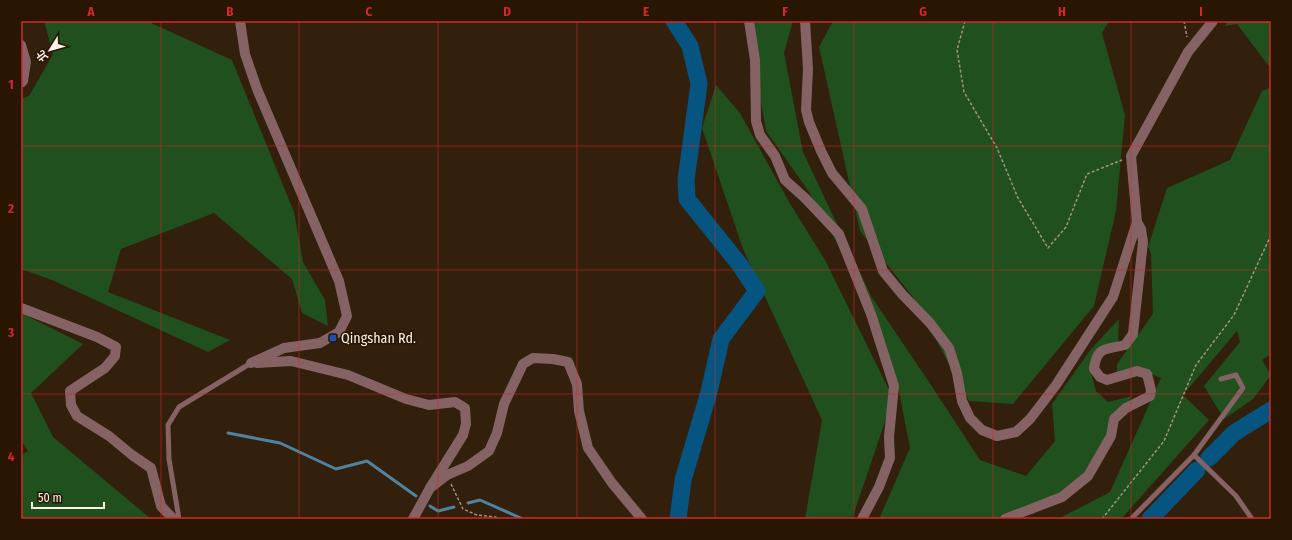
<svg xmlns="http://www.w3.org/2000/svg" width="1292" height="540" font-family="'Fira Sans Condensed','Noto Sans TC',sans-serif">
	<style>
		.green { fill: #20501d }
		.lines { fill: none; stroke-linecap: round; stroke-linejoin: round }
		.stream { stroke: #5083a0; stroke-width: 3 }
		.river { stroke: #065480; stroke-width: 17 }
		.path { stroke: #a19385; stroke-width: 1.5; stroke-dasharray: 3 2; stroke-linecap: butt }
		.service { stroke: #856364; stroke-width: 5 }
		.minor { stroke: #856364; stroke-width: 10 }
		.tertiary { stroke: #856364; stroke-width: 10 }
		.grid { fill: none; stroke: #d62828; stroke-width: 1; stroke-opacity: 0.55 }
		.transit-dot { fill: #1a4fb4; stroke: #281603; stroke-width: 1.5 }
		.labels { text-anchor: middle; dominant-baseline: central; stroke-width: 3; stroke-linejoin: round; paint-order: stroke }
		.poi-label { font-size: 14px; fill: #fdf2e9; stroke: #281603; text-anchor: start }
		.neatline { fill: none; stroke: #d62828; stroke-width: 1.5 }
		.grid-label { font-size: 13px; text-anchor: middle; font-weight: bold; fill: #d62828 }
	</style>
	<rect width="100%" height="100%" fill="#321f0c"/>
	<g class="green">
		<path d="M 44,21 L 147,21 L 232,60 L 294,212 L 303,262 L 325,300 L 328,326 L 302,313 L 292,279 L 214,213 L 121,249 L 108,292 L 230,340 L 208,352 L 52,280 L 21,269 L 21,99 L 29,96 L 53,54 Z"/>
		<path d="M 747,21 L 793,21 L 784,53 L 803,152 L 871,296 L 929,382 L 980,460 L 1026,476 L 1055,441 L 1052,404 L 1091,349 L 1119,319 L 1118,342 L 1090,369 L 1096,391 L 1108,402 L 1132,396 L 1074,490 L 999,519 L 879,519 L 910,448 L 897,381 L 873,309 L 809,192 L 766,131 Z"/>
		<path d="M 833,21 L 1109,21 L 1102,33 L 1125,115 L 1116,211 L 1094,306 L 1013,404 L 969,401 L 913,297 L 860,231 L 819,47 Z"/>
		<path d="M 1228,21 L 1271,21 L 1271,69 L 1237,24 L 1225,26 Z"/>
		<path d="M 716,85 L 740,113 L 789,202 L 825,260 L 893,398 L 852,519 L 805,519 L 822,420 L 743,249 L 702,128 Z"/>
		<path d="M 1271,87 L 1271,354 L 1262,360 L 1271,375 L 1253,399 L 1224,419 L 1204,386 L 1240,342 L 1237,331 L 1183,395 L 1209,420 L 1122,518 L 1058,519 L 1110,492 L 1161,378 L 1143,371 L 1117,377 L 1117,364 L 1153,314 L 1151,254 L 1148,247 L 1167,188 L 1230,160 L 1262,91 Z"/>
		<path d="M 21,313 L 83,344 L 31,393 L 53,437 L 151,519 L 21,519 L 21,455 L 28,451 L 21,440 Z"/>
	</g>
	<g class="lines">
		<g class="stream">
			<path d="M 228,433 L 280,443 L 336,469 L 367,461 L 416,496"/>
			<path d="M 468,503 L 480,500 L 523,519"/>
			<path d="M 430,506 L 438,511 L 454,507"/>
		</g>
		<g class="river">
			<path d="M 674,21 L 690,46 L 699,84 L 686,180 L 687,199 L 740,265 L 757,291 L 721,339 L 709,392 L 683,480 L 678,519"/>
			<path d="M 1209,458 L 1234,433 L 1271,410"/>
			<path d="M 1150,519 L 1197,470"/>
		</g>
		<g class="path">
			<path d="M 965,21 L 957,50 L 964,92 L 997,148 L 1018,198 L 1048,248 L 1066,227 L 1087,174 L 1122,160"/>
			<path d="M 1184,21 L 1187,37"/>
			<path d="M 451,484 L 463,509 L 477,515 L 495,517 L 501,519"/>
			<path d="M 1102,519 L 1164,441 L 1196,365 L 1234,315 L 1271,235"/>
		</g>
		<g class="service">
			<path d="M 1194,455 L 1243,388 L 1236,375 L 1221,379"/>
			<path d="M 179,519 L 169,459 L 168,425 L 179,407 L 251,363"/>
			<path d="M 1131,519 L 1194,455 L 1236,496 L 1252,519"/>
		</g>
		<g class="minor">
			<path d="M 240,21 L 245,54 L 257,89 L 339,281 L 347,316 L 339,332 L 320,343 L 284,348 L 251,363"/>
			<path d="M 749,21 L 755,60 L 756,121 L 760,135 L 775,156 L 785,180 L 805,198 L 839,234 L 871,314 L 894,386 L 889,437 L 890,458 L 879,487 L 862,519"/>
			<path d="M 805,21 L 808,69 L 806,110 L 809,122 L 821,151 L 832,173 L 862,209 L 883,271 L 902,294 L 930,323 L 949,348 L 957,373 L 962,401 L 970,418 L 982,430 L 997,436 L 1016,432 L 1030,419 L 1056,385 L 1113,297 L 1137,222 L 1131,156 L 1188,52 L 1213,21"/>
			<path d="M 21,45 L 26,62 L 23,81 L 21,83"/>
			<path d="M 21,308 L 97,337 L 116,347 L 115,356 L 105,368 L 70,391 L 71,405 L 77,416 L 109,436 L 132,455 L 151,468 L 161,506 L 173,519"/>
			<path d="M 257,363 L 291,361 L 348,375 L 406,399 L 429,405 L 455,402 L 465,408 L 466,424 L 463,435 L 430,488"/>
			<path d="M 1005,519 L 1062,497 L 1088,476 L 1111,436 L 1114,419 L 1126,408 L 1150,396 L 1151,390 L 1147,374 L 1137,371 L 1107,380 L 1100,377 L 1094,369 C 1097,346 1105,350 1125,345 L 1133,334 L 1143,242 L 1141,229 L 1137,222"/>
		</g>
		<path class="tertiary" d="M 413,519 L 430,488 L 447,475 L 468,466 L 489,451 L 497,433 L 504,404 L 523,364 L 533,358 L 553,359 L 568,362 L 577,384 L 579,411 L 588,448 L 612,483 L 642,519"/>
	</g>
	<path class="grid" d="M 161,21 L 161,519M 299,21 L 299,519M 438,21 L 438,519M 577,21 L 577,519M 715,21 L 715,519M 854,21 L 854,519M 993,21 L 993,519M 1131,21 L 1131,519M 21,146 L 1271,146M 21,270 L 1271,270M 21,394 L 1271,394"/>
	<rect class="transit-dot" x="329" y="334" width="8" height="8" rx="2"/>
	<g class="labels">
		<g class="poi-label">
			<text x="341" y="338">Qingshan Rd.</text>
		</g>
	</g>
	<rect width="1292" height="540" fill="none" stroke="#281603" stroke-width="44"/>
	<g transform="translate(50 50) rotate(233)" stroke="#281603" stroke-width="3" paint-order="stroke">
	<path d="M0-3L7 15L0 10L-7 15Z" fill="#fdf2e9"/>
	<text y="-6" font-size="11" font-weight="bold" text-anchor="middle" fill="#fdf2e9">北</text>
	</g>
	<path d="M32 502v6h72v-6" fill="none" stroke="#fdf2e9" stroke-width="2"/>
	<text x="38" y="502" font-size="12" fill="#fdf2e9" stroke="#281603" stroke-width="3" paint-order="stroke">50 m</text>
	<rect x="22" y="22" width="1248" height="496" class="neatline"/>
	<g class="grid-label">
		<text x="91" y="16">A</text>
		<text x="230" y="16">B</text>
		<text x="369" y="16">C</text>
		<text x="507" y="16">D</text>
		<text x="646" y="16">E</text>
		<text x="785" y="16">F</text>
		<text x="923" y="16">G</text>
		<text x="1062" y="16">H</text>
		<text x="1201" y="16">I</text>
		<text x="11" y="89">1</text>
		<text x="11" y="213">2</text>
		<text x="11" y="337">3</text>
		<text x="11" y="461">4</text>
	</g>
</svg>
